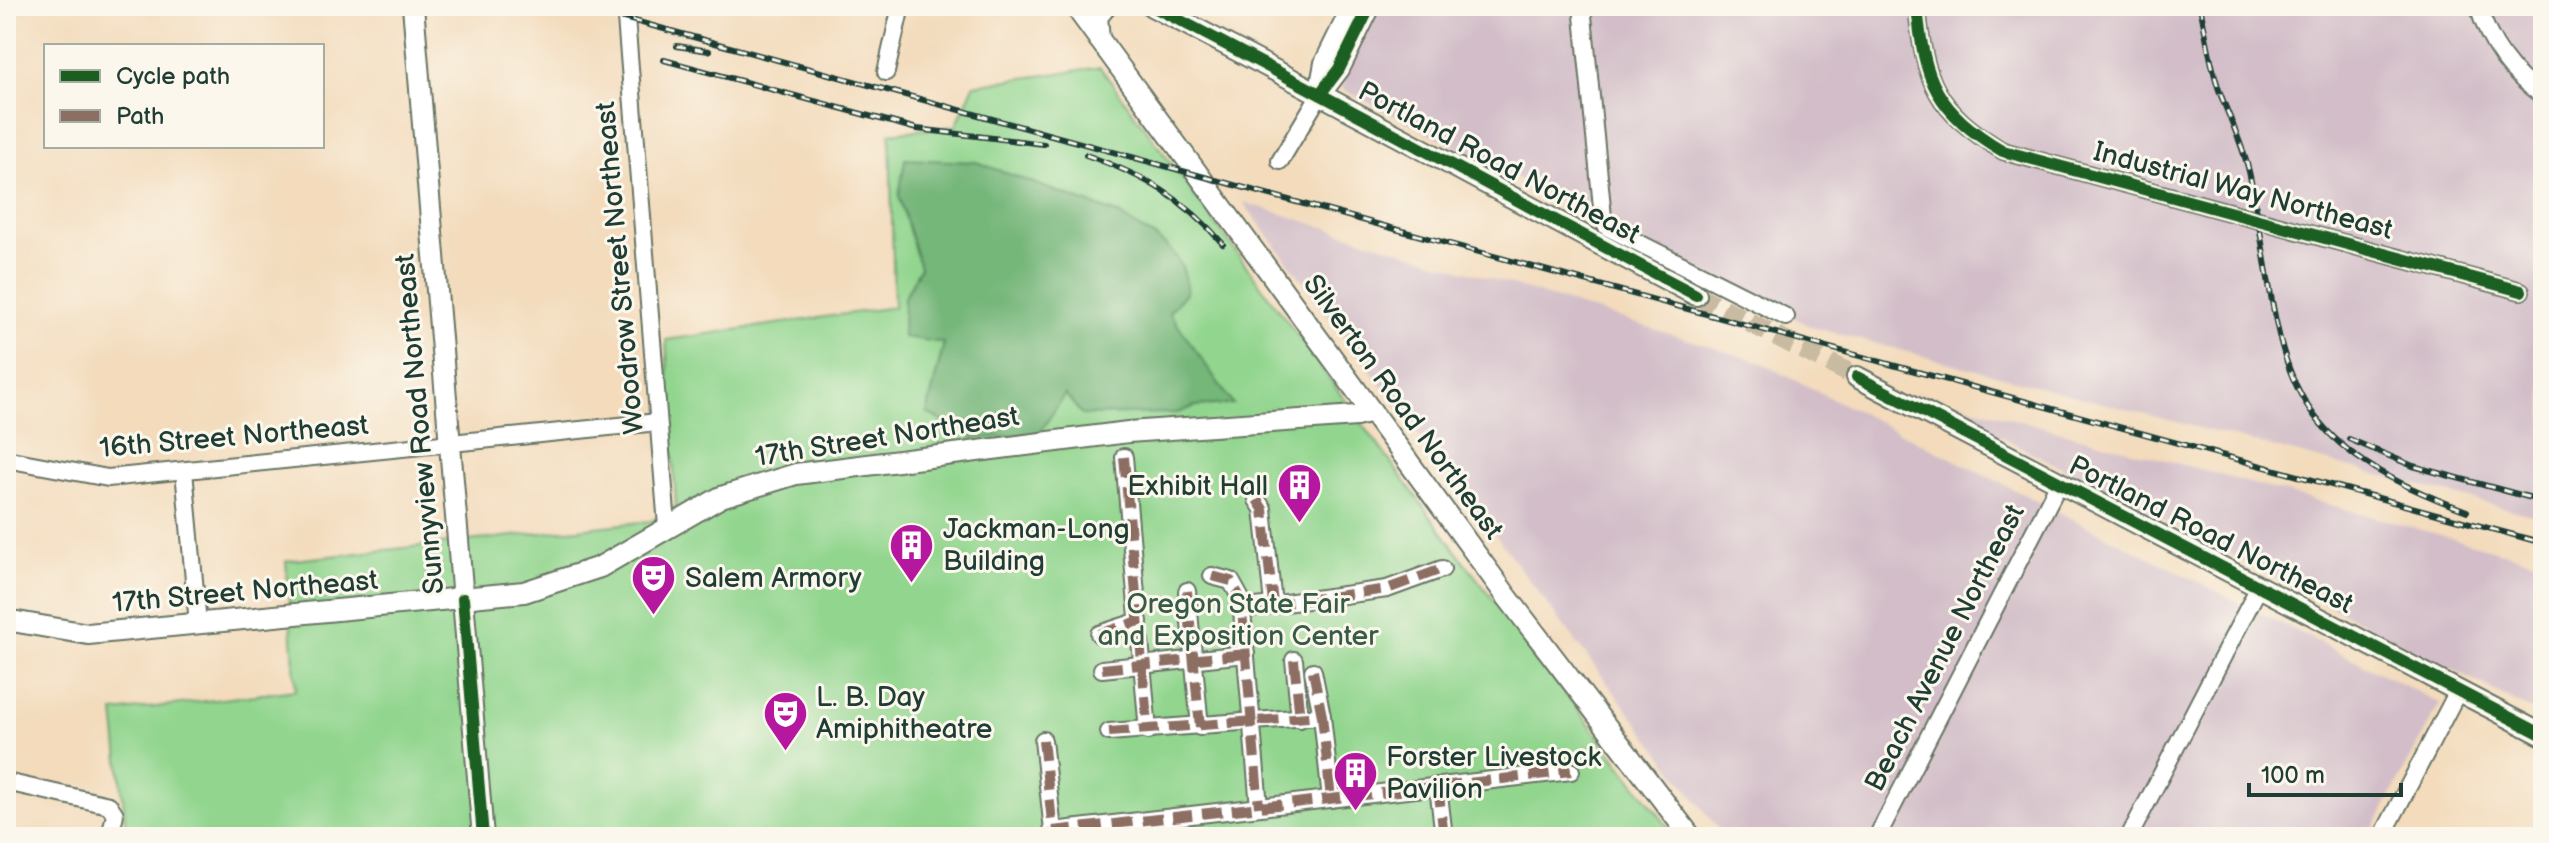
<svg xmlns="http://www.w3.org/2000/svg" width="2549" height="843" font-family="'Balsamiq Sans',sans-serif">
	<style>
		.industrial { fill: #d2bdc8 }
		.green { fill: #91d58e; stroke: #588961; stroke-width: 2; fill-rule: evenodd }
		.forest { fill: #74b679; stroke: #4a7a56; stroke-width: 2 }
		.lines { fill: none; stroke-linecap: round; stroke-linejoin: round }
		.major-tunnel { stroke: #c9bba1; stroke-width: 20; stroke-dasharray: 20 10; stroke-linecap: butt }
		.minor-casing { stroke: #697464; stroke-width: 20 }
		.major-casing { stroke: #697464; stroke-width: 24 }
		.minor { stroke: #fff; stroke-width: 16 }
		.major { stroke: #fff; stroke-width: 20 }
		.rail-casing { stroke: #1f3d34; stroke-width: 6 }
		.rail { stroke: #fbf7ec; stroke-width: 3; stroke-dasharray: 9; stroke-linecap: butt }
		.quiet { stroke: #8d6e63; stroke-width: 10; stroke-dasharray: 20 10; stroke-linecap: butt }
		.cycleway-casing { stroke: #fbf7ec; stroke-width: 17 }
		.cycleway { stroke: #1b5e20; stroke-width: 12 }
		.labels { text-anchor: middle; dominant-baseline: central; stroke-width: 6; stroke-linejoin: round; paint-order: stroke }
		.street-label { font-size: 28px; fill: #1f3d34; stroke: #fbf7ec }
		.poi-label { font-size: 28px; fill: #1f3d34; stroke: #fbf7ec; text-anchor: start }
		.park-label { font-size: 28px; fill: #365b46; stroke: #fbf7ec }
	</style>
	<rect width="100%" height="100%" fill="#fbf7ec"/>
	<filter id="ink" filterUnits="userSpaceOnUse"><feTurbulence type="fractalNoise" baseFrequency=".0125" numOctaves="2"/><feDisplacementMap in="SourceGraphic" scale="16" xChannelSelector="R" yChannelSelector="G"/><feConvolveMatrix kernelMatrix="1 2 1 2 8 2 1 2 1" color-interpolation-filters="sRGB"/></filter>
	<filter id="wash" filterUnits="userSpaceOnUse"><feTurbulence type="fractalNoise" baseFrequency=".006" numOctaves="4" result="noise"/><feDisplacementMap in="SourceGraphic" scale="32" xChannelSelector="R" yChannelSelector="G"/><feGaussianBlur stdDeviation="1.8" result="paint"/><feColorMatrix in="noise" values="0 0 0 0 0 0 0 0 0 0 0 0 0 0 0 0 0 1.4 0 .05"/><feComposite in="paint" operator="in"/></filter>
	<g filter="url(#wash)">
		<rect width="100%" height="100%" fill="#f3dbbc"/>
		<g class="industrial">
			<path d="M 1373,6 L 2543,6 L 2543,518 L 1812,327 L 1342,89 Z"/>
			<path d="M 1243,202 L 1757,361 L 2440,703 L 2369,837 L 1724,837 Z"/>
			<path d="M 1915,392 L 2543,563 L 2543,716 Z"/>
		</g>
		<path class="green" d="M 1100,67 L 1462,559 L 1676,837 L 127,837 L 114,712 L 296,690 L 286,561 L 651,521 L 676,506 L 666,340 L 894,307 L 890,133 L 956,126 L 974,85 ZM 976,162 L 1120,215 L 1137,228 L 1157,237 L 1168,312 L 1196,406 L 1177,413 L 1065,393 L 927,413 L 944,343 L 904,298 Z"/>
		<path class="forest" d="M 905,159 L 976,162 L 1120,215 C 1153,240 1184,243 1187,292 L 1169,312 L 1233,404 L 1196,406 L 1177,413 L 1082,415 L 1065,394 L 1039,434 L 974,439 L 927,413 L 944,343 L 903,337 L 904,298 L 920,268 L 899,196 Z"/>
	</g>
	<g filter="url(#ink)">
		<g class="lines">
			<path class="major-tunnel" d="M 1696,295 L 1857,377"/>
			<defs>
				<g id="minor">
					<path d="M 625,6 L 667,526"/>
					<path d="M 1582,6 L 1603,217 L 1607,227 L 1786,317"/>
					<path d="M 1917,6 C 1924,82 1936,111 2003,151 L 2521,291"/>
					<path d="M 2478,6 C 2489,43 2511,74 2543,96"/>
					<path d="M 886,72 L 901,6"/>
					<path d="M 1280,161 L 1320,94"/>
					<path d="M 1124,457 L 1148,731"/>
					<path d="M 6,459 L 108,478 L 658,422"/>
					<path d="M 184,471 L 198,624"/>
					<path d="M 1257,500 L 1263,509 L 1273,604"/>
					<path d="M 1212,576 L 1231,581 L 1241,599 L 1259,807"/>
					<path d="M 1187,591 L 1200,727"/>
					<path d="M 1242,609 L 1387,589 L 1442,569"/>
					<path d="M 1099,634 L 1139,621"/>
					<path d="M 1294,660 L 1300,719"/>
					<path d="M 1102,669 L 1246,654"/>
					<path d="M 1313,671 L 1322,716"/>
					<path d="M 1109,732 L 1322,716 L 1331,799"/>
					<path d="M 1043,740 L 1053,831 L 1050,837"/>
					<path d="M 6,782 L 109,805 L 115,814 L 110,837"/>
					<path d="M 1438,786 L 1444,837"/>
					<path d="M 1053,831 L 1571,771"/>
					<path d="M 1877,837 L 2059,483"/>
					<path d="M 2129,837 L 2259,587"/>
					<path d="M 2382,837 L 2458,691"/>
				</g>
				<g id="major">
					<path d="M 413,6 L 483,837"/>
					<path d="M 1075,6 L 1508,598 L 1691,837"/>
					<path d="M 1152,6 C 1335,100 1514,200 1696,295"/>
					<path d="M 1099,39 L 1097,17 L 1106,6"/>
					<path d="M 1320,90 L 1325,63 L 1353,6"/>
					<path d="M 1320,94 L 1339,69 L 1370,6"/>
					<path d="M 1857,377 L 2543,735"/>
					<path d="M 6,620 L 88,634 L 524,592 L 600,567 L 721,497 L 796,474 L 1128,432 L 1356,416 L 1372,412"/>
				</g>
			</defs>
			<use href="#minor" class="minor-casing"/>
			<use href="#major" class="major-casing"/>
			<use href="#minor" class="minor"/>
			<use href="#major" class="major"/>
			<defs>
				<g id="rail">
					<path d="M 580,6 L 2543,543"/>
					<path d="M 2200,6 C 2206,34 2210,63 2219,90 C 2229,118 2244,146 2250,176 C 2287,360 2263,437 2467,511"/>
					<path d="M 677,46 L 709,51"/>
					<path d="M 664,60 L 917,129 L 1044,144"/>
					<path d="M 1086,155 C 1143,175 1184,198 1223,244"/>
					<path d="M 2349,439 L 2413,466 L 2543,501"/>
				</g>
			</defs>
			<use href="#rail" class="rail-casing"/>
			<use href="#rail" class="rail"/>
			<g class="quiet">
				<path d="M 1124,457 L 1148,731"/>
				<path d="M 1257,500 L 1263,509 L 1273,604"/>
				<path d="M 1212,576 L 1231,581 L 1241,599 L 1259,807"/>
				<path d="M 1187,591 L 1200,727"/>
				<path d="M 1242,609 L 1387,589 L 1442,569"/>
				<path d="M 1099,634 L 1139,621"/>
				<path d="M 1294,660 L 1300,719"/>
				<path d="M 1102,669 L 1246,654"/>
				<path d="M 1313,671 L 1322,716"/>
				<path d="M 1109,732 L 1322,716 L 1331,799"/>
				<path d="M 1043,740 L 1053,831 L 1050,837"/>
				<path d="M 1438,786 L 1444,837"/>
				<path d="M 1053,831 L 1571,771"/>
			</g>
			<defs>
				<g id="cycleway">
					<path d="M 1152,6 C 1335,100 1514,200 1696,295"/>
					<path d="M 1917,6 C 1924,82 1936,111 2003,151 L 2521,291"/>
					<path d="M 1320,94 L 1339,69 L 1370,6"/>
					<path d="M 1857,377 L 2543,735"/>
					<path d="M 463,599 L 483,837"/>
				</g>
			</defs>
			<use href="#cycleway" class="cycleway-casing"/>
			<use href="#cycleway" class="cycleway"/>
		</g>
	</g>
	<defs>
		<symbol id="building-pin" viewBox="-11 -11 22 30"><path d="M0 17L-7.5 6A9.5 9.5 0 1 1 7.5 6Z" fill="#b5179e" stroke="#fbf7ec"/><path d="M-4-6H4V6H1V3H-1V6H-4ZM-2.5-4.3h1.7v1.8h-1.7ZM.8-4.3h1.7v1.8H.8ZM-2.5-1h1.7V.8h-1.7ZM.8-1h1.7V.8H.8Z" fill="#fff"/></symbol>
		<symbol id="theatre-pin" viewBox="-11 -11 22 30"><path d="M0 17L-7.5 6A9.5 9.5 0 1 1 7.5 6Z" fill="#b5179e" stroke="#fbf7ec"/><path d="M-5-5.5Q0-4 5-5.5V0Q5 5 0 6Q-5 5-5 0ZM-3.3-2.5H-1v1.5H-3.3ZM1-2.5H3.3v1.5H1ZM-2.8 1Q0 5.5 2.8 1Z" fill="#fff"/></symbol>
	</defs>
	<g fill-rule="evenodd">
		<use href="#building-pin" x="1274" y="460" width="51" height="69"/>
		<use href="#building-pin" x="886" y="520" width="51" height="69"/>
		<use href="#theatre-pin" x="628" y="552" width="51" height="69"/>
		<use href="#theatre-pin" x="760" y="688" width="51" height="69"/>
		<use href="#building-pin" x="1330" y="748" width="51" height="69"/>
	</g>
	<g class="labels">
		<g class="street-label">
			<text transform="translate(1499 163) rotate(28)">Portland Road Northeast</text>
			<text transform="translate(2243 191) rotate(15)">Industrial Way Northeast</text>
			<text transform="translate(620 268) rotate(-95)">Woodrow Street Northeast</text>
			<text transform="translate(1403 407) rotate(54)">Silverton Road Northeast</text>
			<text transform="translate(420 424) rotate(-95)">Sunnyview Road Northeast</text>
			<text transform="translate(234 437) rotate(-5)">16th Street Northeast</text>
			<text transform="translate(887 437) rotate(-9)">17th Street Northeast</text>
			<text transform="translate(2211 535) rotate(27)">Portland Road Northeast</text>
			<text transform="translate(245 592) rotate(-5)">17th Street Northeast</text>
			<text transform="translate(1945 648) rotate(-63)">Beach Avenue Northeast</text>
		</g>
		<g class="poi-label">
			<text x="1268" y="486" text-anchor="end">Exhibit Hall</text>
			<text x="943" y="529">Jackman-Long<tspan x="943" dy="32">Building</tspan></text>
			<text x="685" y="578">Salem Armory</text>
			<text x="816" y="697">L. B. Day<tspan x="816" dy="32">Amiphitheatre</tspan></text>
			<text x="1386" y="757">Forster Livestock<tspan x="1386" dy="32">Pavilion</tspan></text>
		</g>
		<g class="park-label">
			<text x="1238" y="604">Oregon State Fair<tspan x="1238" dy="32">and Exposition Center</tspan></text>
		</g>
	</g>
	<rect width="2549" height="843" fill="none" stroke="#fbf7ec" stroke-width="32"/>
	<rect x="44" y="44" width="280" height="104" fill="#fbf7ec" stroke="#a3ada2" stroke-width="2"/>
	<rect x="60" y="70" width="40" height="12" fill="#1b5e20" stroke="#a3ada2" stroke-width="2"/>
	<text x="116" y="84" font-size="24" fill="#1f3d34">Cycle path</text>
	<rect x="60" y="110" width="40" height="12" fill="#8d6e63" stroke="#a3ada2" stroke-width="2"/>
	<text x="116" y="124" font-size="24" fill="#1f3d34">Path</text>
	<path d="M2249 783v12h152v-12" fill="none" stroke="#1f3d34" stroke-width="4"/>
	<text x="2261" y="783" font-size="24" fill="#1f3d34" stroke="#fbf7ec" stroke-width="6" paint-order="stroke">100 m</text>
</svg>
